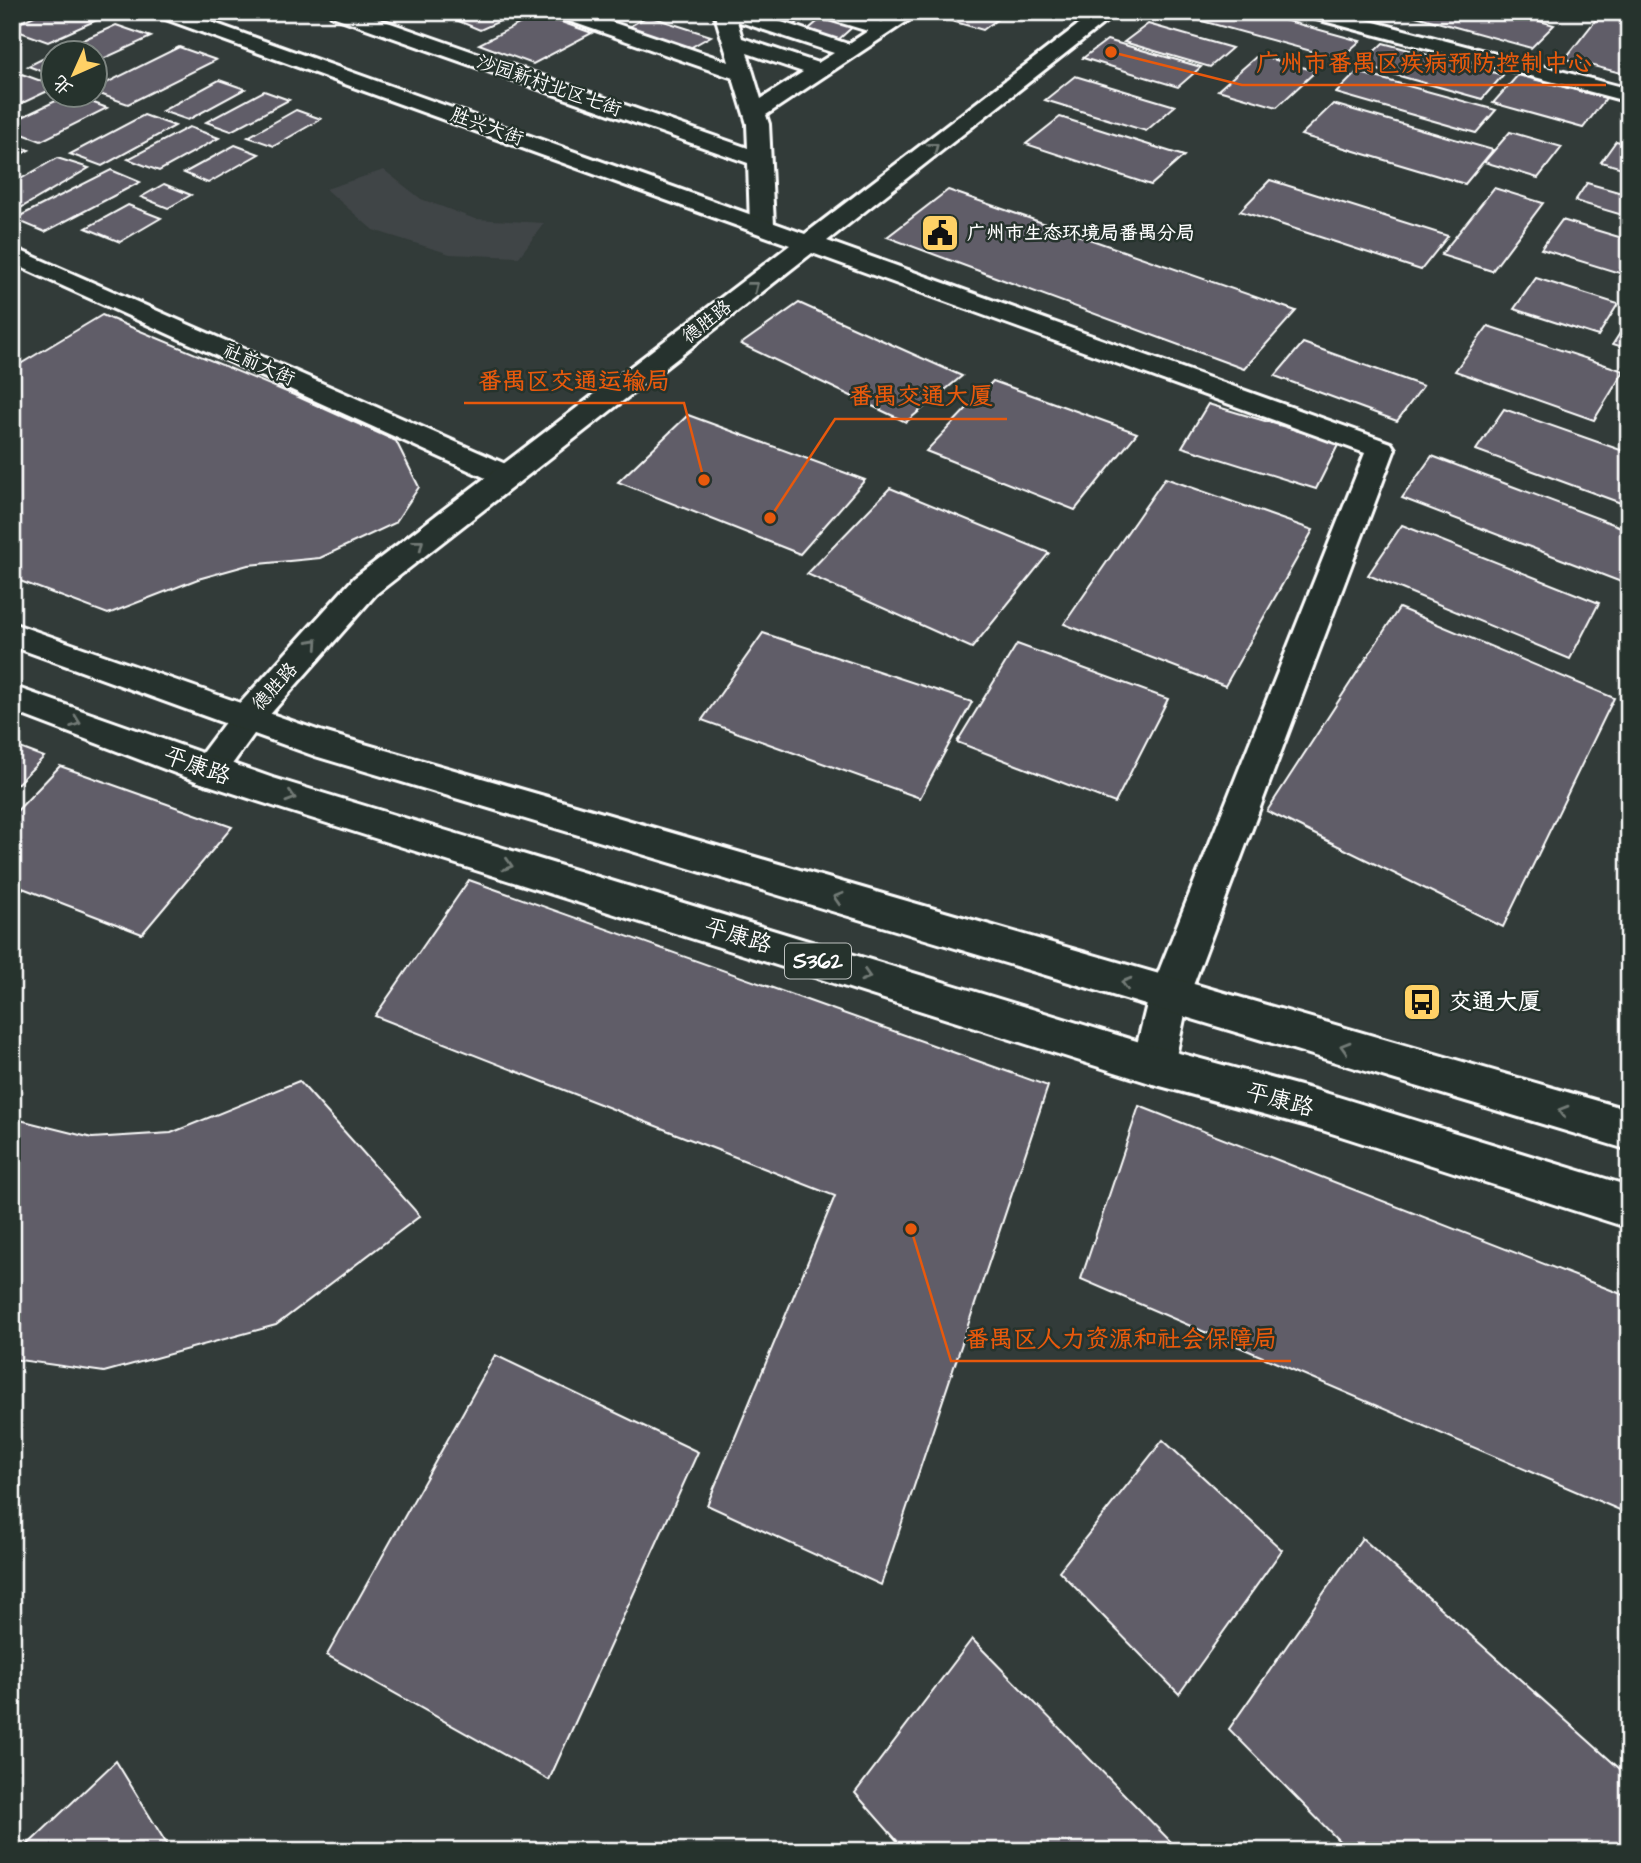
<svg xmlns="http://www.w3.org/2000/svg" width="1641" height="1863" font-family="'Architects Daughter','LXGW WenKai TC',sans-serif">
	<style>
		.built { fill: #404547 }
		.building { fill: #605d68; stroke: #fff; stroke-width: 2 }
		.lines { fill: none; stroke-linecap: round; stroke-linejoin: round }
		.minor-casing { stroke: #fff; stroke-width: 6 }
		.tertiary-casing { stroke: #fff; stroke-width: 6 }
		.primary-casing { stroke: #fff; stroke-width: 6 }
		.minor { fill: #26332d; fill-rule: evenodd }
		.tertiary { fill: #26332d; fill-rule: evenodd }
		.primary { fill: #26332d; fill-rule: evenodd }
		.oneway { stroke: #727a76 }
		.labels { text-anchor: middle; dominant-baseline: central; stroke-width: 5; stroke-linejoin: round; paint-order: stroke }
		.far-street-label { font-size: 19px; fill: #fff; stroke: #26332d }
		.far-poi-label { font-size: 19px; font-weight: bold; fill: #fff; stroke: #26332d; text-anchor: start }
		.shield { fill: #26332d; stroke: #bec2c0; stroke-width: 2 }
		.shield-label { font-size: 21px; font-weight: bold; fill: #fff }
		.street-label { font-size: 23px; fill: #fff; stroke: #26332d }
		.poi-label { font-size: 23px; font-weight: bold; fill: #fff; stroke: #26332d; text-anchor: start }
		.leader { fill: none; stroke: #e8590c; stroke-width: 2.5 }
		.callout-dot { fill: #e8590c; stroke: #26332d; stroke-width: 2.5 }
		.callout-label { font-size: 24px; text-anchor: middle; font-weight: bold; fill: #e8590c; stroke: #26332d; stroke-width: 5; stroke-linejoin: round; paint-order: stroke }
	</style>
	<rect width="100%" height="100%" fill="#323b39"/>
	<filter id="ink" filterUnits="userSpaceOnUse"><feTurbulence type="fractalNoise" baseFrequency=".0143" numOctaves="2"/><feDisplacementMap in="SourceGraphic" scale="14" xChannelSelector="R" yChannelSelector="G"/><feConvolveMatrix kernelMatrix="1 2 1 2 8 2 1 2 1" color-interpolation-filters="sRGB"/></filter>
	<g filter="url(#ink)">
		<path class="built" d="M 384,170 L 421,199 L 475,219 L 544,223 L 519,257 L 450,254 L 373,230 L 326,189 Z"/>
		<g class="building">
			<path d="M 43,12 L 84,12 L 101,18 L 48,42 L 12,29 L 12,26 Z"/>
			<path d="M 437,12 L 518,12 L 518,13 L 480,30 Z"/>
			<path d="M 582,12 L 626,12 L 611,21 Z"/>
			<path d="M 755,12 L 813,12 L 791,27 L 750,15 Z"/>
			<path d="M 852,12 L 885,12 L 875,19 Z"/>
			<path d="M 945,12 L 992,12 L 1003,15 L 983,30 L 938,17 Z"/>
			<path d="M 1255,12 L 1360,41 L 1340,59 L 1173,13 Z"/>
			<path d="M 1401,12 L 1507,12 L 1554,25 L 1531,48 Z"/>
			<path d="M 1602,12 L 1629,12 L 1629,75 L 1565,59 Z"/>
			<path d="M 539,14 L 592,33 L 533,64 L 479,44 Z"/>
			<path d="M 648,16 L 711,36 L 688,49 L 625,29 Z"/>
			<path d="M 824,16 L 857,23 L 837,41 L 803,34 Z"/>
			<path d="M 1148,24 L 1232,48 L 1210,67 L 1124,42 Z"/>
			<path d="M 116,25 L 151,37 L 94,63 L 94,52 L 56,52 Z"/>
			<path d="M 1107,40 L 1201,67 L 1178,87 L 1083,58 Z"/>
			<path d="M 1383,43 L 1503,75 L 1482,99 L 1360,65 Z"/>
			<path d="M 179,47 L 216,60 L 128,104 L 94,92 L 94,89 Z"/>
			<path d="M 52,54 L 52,75 L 28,66 Z"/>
			<path d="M 1258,55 L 1316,71 L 1277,107 L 1218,90 Z"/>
			<path d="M 1357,72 L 1496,110 L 1476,133 L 1336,93 Z"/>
			<path d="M 19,73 L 52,85 L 52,89 L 12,108 L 12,76 Z"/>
			<path d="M 1518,75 L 1606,98 L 1583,128 L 1493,103 Z"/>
			<path d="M 1075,76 L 1175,106 L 1146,131 L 1045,100 Z"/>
			<path d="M 219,80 L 245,89 L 188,120 L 162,111 Z"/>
			<path d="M 264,91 L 289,100 L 231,131 L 206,122 Z"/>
			<path d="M 70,94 L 107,108 L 41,141 L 12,130 L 12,122 Z"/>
			<path d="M 1333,104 L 1493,150 L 1465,184 L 1301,135 Z"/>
			<path d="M 296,110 L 321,119 L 274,146 L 248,137 Z"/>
			<path d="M 144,115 L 175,126 L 102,166 L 70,154 Z"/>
			<path d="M 1060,117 L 1184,156 L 1151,185 L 1026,144 Z"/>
			<path d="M 189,127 L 219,138 L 159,171 L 128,159 Z"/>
			<path d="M 1510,132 L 1562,147 L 1538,178 L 1484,162 Z"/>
			<path d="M 1616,141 L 1629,144 L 1629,170 L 1601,162 Z"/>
			<path d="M 12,144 L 29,150 L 12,159 Z"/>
			<path d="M 235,145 L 259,154 L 208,183 L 184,173 Z"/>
			<path d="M 57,158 L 89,168 L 12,213 L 12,184 Z"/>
			<path d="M 111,170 L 140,182 L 45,232 L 14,219 Z"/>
			<path d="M 1270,180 L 1448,236 L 1421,270 L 1240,211 Z"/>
			<path d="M 1587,183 L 1629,195 L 1629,217 L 1575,201 Z"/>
			<path d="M 164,184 L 191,195 L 168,208 L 141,197 Z"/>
			<path d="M 1494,188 L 1543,203 L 1492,271 L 1441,255 Z"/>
			<path d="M 948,190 L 1296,311 L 1244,369 L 887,237 Z"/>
			<path d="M 128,205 L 161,218 L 120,242 L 86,228 Z"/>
			<path d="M 1562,220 L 1629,240 L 1629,276 L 1541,249 Z"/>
			<path d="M 1536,278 L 1618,304 L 1598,336 L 1514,309 Z"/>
			<path d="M 799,303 L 962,376 L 906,422 L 741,344 Z"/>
			<path d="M 102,315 L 294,395 L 396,441 L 419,487 L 395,523 L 320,558 L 248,565 L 198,579 L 108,614 L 12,578 L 12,369 Z"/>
			<path d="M 1629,319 L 1629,349 L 1613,344 Z"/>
			<path d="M 1488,326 L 1624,371 L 1594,420 L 1455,371 Z"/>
			<path d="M 1303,343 L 1423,386 L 1397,421 L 1275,376 Z"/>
			<path d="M 993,381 L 1137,433 L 1075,510 L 926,451 Z"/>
			<path d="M 1208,404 L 1339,443 L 1316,489 L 1182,447 Z"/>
			<path d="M 1504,409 L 1629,453 L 1629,506 L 1476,450 Z"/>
			<path d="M 688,415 L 865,480 L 800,554 L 618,482 Z"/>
			<path d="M 1432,456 L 1629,530 L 1629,585 L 1402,498 Z"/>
			<path d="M 1165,478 L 1313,530 L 1225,686 L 1064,624 Z"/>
			<path d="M 890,488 L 1049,553 L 972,648 L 807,574 Z"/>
			<path d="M 1402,525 L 1599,603 L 1570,659 L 1368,575 Z"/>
			<path d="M 1399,608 L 1614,698 L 1503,927 L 1267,811 Z"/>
			<path d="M 763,633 L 972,702 L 920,798 L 702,720 Z"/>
			<path d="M 1017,644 L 1168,699 L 1115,803 L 957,742 Z"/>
			<path d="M 12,745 L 44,757 L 12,789 Z"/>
			<path d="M 60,766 L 232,827 L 142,934 L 12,884 L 12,816 Z"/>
			<path d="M 469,880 L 1048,1086 L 881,1585 L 707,1505 L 835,1196 L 375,1016 Z"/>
			<path d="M 299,1081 L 420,1216 L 276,1325 L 104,1372 L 12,1359 L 12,1118 L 92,1138 L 171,1133 Z"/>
			<path d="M 1139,1106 L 1629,1297 L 1629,1514 L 1081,1279 Z"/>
			<path d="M 495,1355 L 698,1452 L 549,1780 L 327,1655 Z"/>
			<path d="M 1163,1440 L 1282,1550 L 1179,1694 L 1059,1571 Z"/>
			<path d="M 1362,1538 L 1629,1777 L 1629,1851 L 1349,1851 L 1229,1729 Z"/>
			<path d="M 972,1639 L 1180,1851 L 906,1851 L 855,1793 Z"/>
			<path d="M 116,1761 L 171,1851 L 21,1851 Z"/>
		</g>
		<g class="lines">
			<defs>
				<g id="minor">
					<path d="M 329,12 L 359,12 L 748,148 L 747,124 L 733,78 L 555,16 L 552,12 L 582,12 L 729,62 L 714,12 L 751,12 L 848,44 L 868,31 L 818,16 L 815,12 L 848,12 L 882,22 L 897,12 L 921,12 L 766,115 L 769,124 L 774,225 L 771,230 L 762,232 L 753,230 L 750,225 L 748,163 L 332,16 ZM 737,21 L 834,53 L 818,63 L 742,38 ZM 747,53 L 803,72 L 761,99 Z"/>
					<path d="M 1302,12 L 1336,12 L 1629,89 L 1629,102 L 1305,16 Z"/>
					<path d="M 12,247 L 517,469 L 522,476 L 517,483 L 507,485 L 497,483 L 12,263 Z"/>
				</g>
				<path id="tertiary" d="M 154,12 L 183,12 L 805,234 L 1095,12 L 1118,12 L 827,241 L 1391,443 L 1395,449 L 1189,996 L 1174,1065 L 1168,1078 L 1153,1084 L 1138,1078 L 1132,1065 L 1149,996 L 1365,453 L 812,253 L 376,594 L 259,727 L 220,781 L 208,785 L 196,781 L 190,771 L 196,761 L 235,709 L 354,578 L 790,245 L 157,16 Z"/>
				<g id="primary">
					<path d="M 12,623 L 323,732 L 1629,1110 L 1629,1150 L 315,756 L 12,646 Z"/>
					<path d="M 12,686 L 273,778 L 1153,1046 L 1322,1092 L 1629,1186 L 1629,1228 L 1322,1130 L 1153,1084 L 273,806 L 196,781 L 12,711 Z"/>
				</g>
			</defs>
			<use href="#minor" class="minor-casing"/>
			<use href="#tertiary" class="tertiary-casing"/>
			<use href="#primary" class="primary-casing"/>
			<use href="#minor" class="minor"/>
			<use href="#tertiary" class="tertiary"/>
			<use href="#primary" class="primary"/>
		</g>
		<defs><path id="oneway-chevron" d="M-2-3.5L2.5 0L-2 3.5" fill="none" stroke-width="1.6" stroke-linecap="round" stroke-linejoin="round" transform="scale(1.75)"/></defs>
		<g class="oneway">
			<use href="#oneway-chevron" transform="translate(934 147) rotate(-38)"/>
			<use href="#oneway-chevron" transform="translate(754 286) rotate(-38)"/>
			<use href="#oneway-chevron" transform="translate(419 544) rotate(-38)"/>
			<use href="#oneway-chevron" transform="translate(314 643) rotate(-48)"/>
			<use href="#oneway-chevron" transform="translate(76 722) rotate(20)"/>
			<use href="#oneway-chevron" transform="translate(291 797) rotate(17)"/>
			<use href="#oneway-chevron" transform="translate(508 865) rotate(17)"/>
			<use href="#oneway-chevron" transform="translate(838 898) rotate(-163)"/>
			<use href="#oneway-chevron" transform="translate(866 976) rotate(17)"/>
			<use href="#oneway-chevron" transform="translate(1126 983) rotate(-163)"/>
			<use href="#oneway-chevron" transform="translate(1345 1047) rotate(-164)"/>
			<use href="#oneway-chevron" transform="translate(1563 1111) rotate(-164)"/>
		</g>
	</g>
	<defs>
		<symbol id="civic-square" viewBox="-11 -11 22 22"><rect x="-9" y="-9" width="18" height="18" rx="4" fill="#ffd166" stroke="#26332d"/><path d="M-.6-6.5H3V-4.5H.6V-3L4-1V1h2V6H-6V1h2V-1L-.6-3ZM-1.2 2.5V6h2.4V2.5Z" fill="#111"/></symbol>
		<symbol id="bus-square" viewBox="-11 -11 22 22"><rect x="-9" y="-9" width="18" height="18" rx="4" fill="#ffd166" stroke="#26332d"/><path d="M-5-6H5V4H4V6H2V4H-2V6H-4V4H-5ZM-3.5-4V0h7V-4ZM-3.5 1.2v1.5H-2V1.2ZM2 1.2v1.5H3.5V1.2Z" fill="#111"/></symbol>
	</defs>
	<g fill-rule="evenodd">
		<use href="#civic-square" x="918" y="211" width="44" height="44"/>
		<use href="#bus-square" x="1400" y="980" width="44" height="44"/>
	</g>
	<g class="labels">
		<g class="far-street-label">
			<text transform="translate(549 86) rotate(19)">沙园新村北区七街</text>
			<text transform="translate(487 127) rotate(20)">胜兴大街</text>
			<text transform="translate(707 322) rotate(-38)">德胜路</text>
			<text transform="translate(259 365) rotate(24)">社前大街</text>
			<text transform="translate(275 687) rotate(-48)">德胜路</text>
		</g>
		<g class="far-poi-label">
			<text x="967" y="233">广州市生态环境局番禺分局</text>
		</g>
		<rect class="shield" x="785" y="943.5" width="66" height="35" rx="5"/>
		<g class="shield-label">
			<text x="818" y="961">S362</text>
		</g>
		<g class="street-label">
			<text transform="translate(197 766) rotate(20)">平康路</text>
			<text transform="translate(738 936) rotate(17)">平康路</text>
			<text transform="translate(1280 1100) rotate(15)">平康路</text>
		</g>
		<g class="poi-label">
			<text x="1449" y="1002">交通大厦</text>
		</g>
	</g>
	<path class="leader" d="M1111 52L1242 85H1606M704 480L684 403H464M770 518L835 419H1007M911 1229L951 1361H1291"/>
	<g class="callout-dot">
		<circle cx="1111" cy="52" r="7"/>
		<circle cx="704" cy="480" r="7"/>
		<circle cx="770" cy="518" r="7"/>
		<circle cx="911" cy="1229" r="7"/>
	</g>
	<g class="callout-label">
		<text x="1424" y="71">广州市番禺区疾病预防控制中心</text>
		<text x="574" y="389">番禺区交通运输局</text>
		<text x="921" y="404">番禺交通大厦</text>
		<text x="1121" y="1347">番禺区人力资源和社会保障局</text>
	</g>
	<rect width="1641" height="1863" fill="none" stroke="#26332d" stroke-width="42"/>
	<rect x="21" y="21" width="1599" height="1821" fill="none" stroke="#fff" stroke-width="2.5" filter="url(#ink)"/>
	<g transform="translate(74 74) rotate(225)"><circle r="33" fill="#26332d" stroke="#7d8581" stroke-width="2"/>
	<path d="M0-5L12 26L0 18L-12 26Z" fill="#ffd166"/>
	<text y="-10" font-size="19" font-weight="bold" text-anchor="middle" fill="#ffffff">北</text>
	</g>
</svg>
